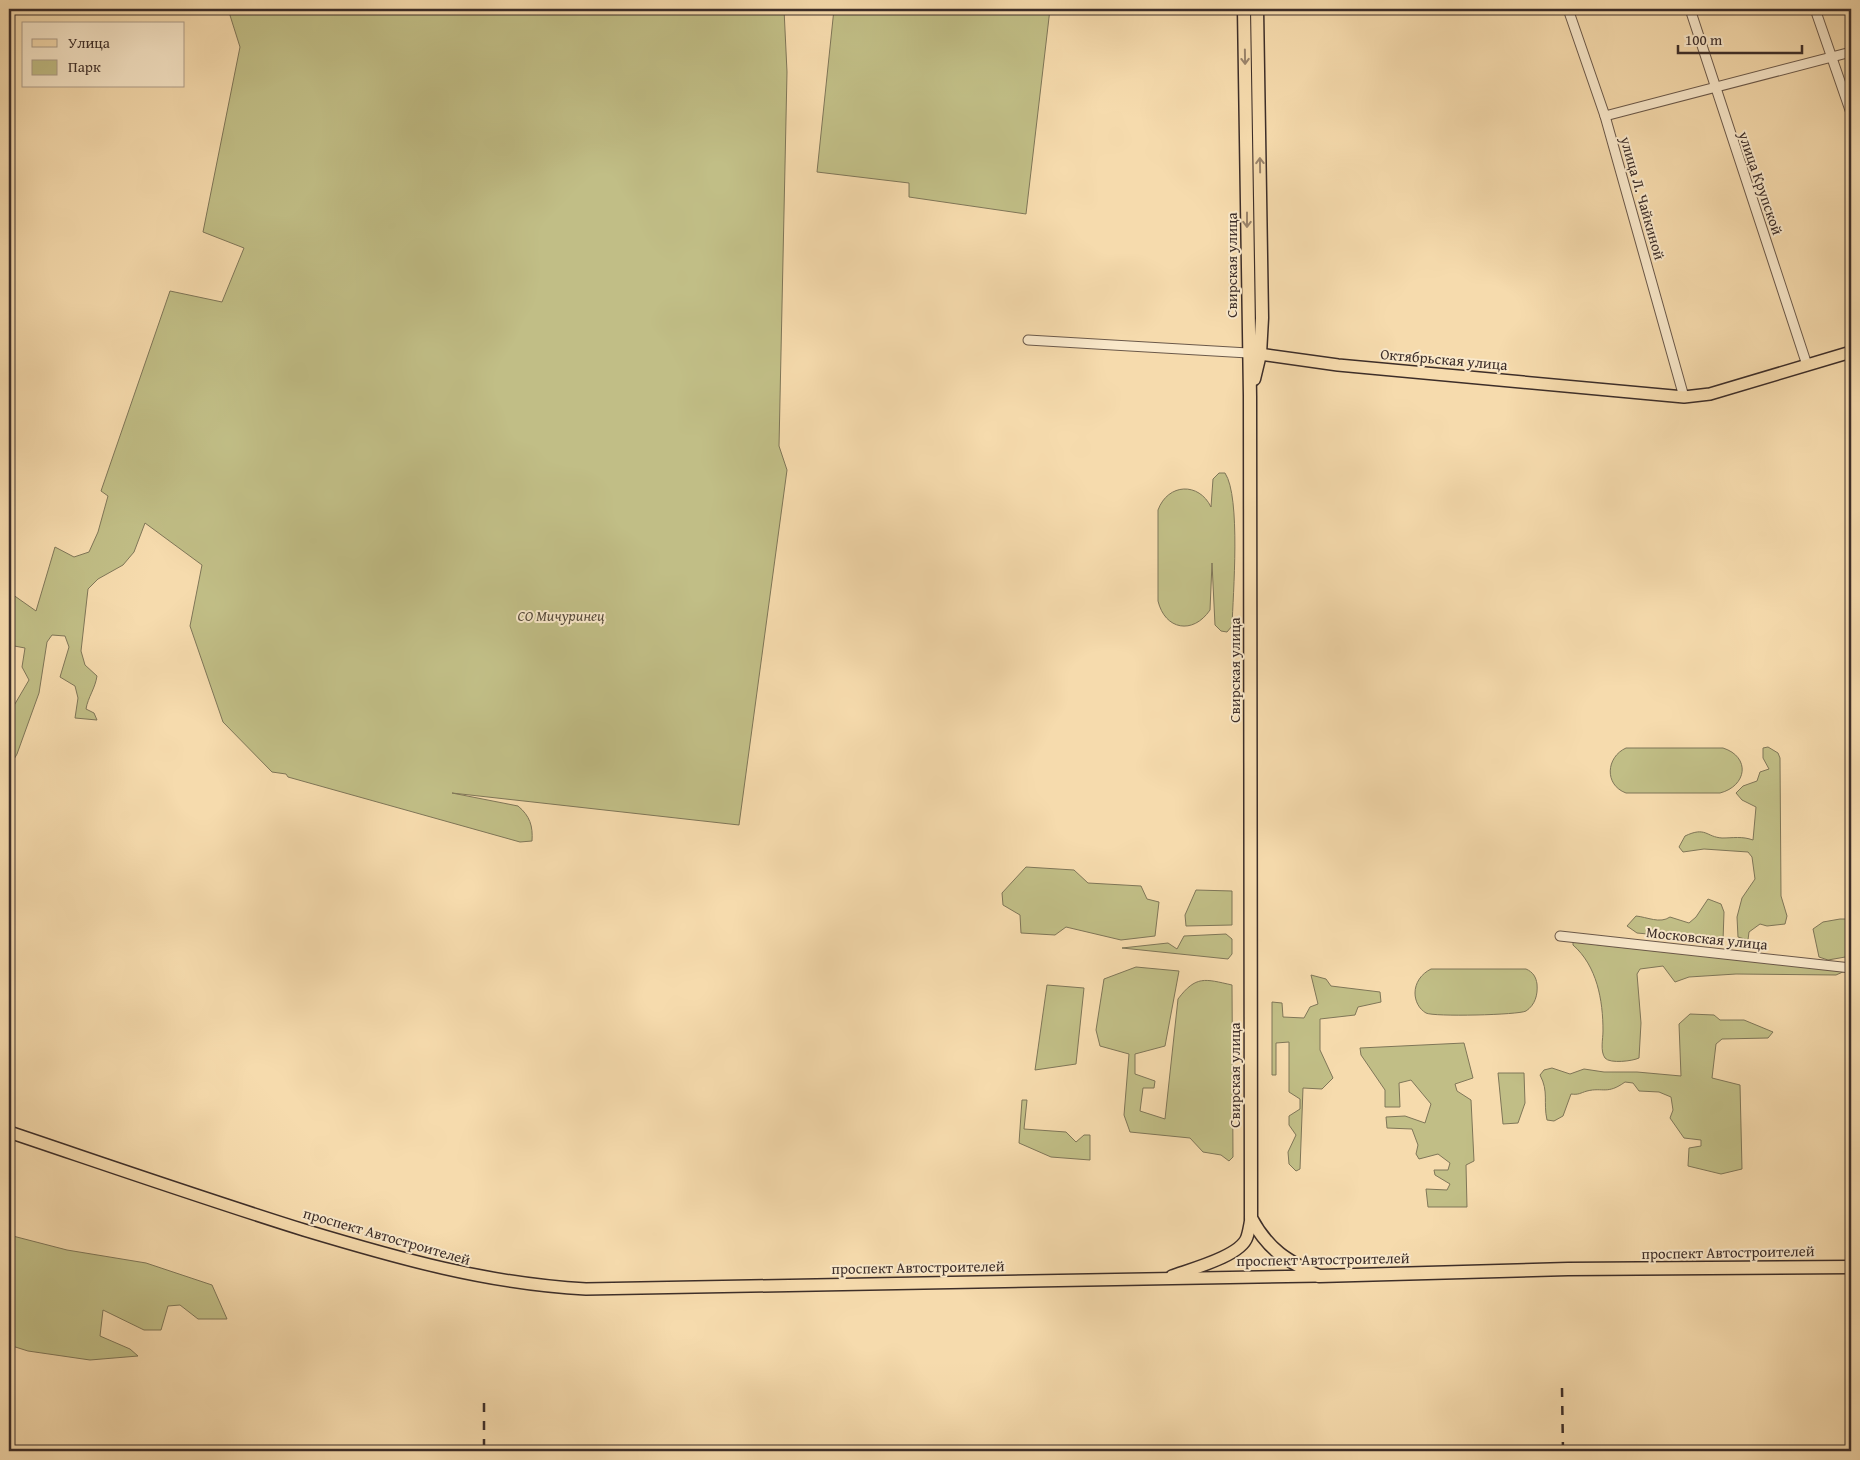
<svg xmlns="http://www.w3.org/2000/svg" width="1860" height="1460" font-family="'Gentium Book Plus',serif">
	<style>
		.green { fill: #c1be86; stroke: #7f7658 }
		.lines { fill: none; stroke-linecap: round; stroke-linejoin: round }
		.minor-casing { stroke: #6b594a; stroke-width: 11 }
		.major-casing { stroke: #3d2e29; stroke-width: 14 }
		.highway-casing { stroke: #3d2e29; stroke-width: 15 }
		.minor { stroke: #f9e8ca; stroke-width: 9 }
		.major { stroke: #f6dbad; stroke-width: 11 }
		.highway { stroke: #f6dbad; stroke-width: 12 }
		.rail { stroke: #3d2e29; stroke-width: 2.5; stroke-dasharray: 9 9; stroke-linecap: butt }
		.oneway { stroke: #9a846b }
		.labels { text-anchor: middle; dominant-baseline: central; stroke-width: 4; stroke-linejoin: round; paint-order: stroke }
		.street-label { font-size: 15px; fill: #3d2e29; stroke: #f9e8ca }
		.park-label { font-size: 15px; font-style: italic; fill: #574b3c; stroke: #f9e8ca }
	</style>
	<rect width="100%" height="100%" fill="#f6dbad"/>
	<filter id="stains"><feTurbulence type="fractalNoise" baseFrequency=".004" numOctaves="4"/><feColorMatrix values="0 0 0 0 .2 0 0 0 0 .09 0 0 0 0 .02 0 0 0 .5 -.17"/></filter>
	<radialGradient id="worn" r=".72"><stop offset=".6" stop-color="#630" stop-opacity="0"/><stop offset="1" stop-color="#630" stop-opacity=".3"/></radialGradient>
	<g class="green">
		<path d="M 228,9 L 784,9 L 787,72 L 779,446 L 787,470 L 739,825 L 452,793 L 518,806 C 530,816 533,826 532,841 L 520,842 L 288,777 L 286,774 L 272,772 L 223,722 L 190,626 L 202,565 L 145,523 L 134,552 L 123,565 L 98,579 L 88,589 L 81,651 L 85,665 L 97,676 C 95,689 88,697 86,709 L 94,713 L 97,720 L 75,718 L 78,698 L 75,686 L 60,677 L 69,647 L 65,636 L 52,635 L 47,642 L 39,693 L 17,754 L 9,768 L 9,714 L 29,680 L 22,667 L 25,648 L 9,645 L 9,592 L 36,611 L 55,547 L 74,557 L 89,552 L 98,532 L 108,496 L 101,491 L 170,291 L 222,302 L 244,248 L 203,232 L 240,47 Z"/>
		<path d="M 834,9 L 1050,9 L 1026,214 L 909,197 L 909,183 L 817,172 Z"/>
		<path d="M 1219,473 L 1225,473 C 1241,497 1233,595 1232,626 L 1227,632 L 1221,631 L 1215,625 L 1212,563 L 1210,610 C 1193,635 1165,630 1158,601 L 1158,510 C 1168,483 1199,482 1211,507 L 1213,479 Z"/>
		<path d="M 1768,747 L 1778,753 L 1780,758 L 1781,896 L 1787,916 L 1785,924 L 1767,926 L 1760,924 L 1749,932 L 1748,940 L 1738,937 L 1737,917 L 1742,898 L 1755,879 L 1752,857 L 1748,852 L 1704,849 L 1683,852 L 1679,847 L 1685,836 C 1706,826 1706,837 1722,838 C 1733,838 1742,836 1753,840 L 1756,807 L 1742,800 L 1736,793 L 1743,786 L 1757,781 L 1760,772 L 1769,769 L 1763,758 L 1763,748 Z"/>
		<path d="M 1626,748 L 1723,748 C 1751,757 1747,786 1720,793 L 1626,793 C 1604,785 1606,757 1626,748 Z"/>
		<path d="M 1026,867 L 1074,870 L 1088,883 L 1141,886 L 1147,899 L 1159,902 L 1155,936 L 1121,940 L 1066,927 L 1055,935 L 1021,933 L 1020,915 L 1003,905 L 1002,893 Z"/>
		<path d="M 1196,890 L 1232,891 L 1232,925 L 1186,926 L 1185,915 Z"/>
		<path d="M 1708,899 L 1721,904 L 1724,912 L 1723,941 L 1637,933 L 1627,926 L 1636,916 C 1647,917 1660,924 1670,917 L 1689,923 L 1696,917 Z"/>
		<path d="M 1840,919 L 1851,919 L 1851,956 L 1828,960 L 1819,957 L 1813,929 L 1823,922 Z"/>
		<path d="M 1226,934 L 1232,939 L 1232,954 L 1228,959 L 1122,948 L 1168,943 L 1177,949 L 1184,936 Z"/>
		<path d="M 1573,941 L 1599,945 L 1845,971 L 1836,975 L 1736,974 L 1689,977 L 1675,982 L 1663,966 L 1640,969 L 1637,974 L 1641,1023 L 1639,1058 C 1633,1061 1610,1064 1605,1058 C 1600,1051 1603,1039 1603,1031 C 1603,1000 1597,966 1573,945 Z"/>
		<path d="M 1136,967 L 1179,971 L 1165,1046 L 1135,1054 L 1135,1074 L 1155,1081 L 1154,1088 L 1143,1088 L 1140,1111 L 1165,1119 L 1178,999 C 1196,975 1205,979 1232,985 L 1233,1157 L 1229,1161 L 1221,1155 L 1203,1152 L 1190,1138 L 1130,1132 L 1124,1115 L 1129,1054 L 1100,1046 L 1096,1030 L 1104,979 Z"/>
		<path d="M 1431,969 L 1526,969 C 1533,972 1536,977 1537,984 C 1538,995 1535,1005 1526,1011 C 1519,1015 1433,1017 1426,1013 C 1419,1009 1415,1001 1415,993 C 1415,983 1421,974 1431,969 Z"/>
		<path d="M 1311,975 L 1326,979 L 1331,986 L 1380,992 L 1381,1002 L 1358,1007 L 1355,1015 L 1320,1019 L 1320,1050 L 1333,1078 L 1322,1089 L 1303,1088 L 1300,1169 L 1296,1171 L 1289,1164 L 1288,1152 L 1296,1135 L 1289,1125 L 1289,1116 L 1300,1109 L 1300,1099 L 1289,1092 L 1289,1042 L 1276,1043 L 1276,1075 L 1272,1075 L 1272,1002 L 1282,1003 L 1283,1017 L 1304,1018 L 1310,1007 L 1318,1004 Z"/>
		<path d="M 1047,985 L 1084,988 L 1076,1064 L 1035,1070 Z"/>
		<path d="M 1690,1014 L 1714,1015 L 1720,1020 L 1744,1020 L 1773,1032 L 1768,1038 L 1722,1039 L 1716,1044 L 1712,1078 L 1740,1085 L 1742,1169 L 1721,1174 L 1688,1166 L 1689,1148 L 1701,1146 L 1701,1140 L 1684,1138 L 1670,1118 L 1673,1110 L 1671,1097 L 1659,1092 L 1639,1091 L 1633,1083 L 1625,1082 C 1607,1095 1603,1087 1587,1091 C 1580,1093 1579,1095 1571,1094 L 1563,1116 L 1554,1121 L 1547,1120 C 1543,1102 1549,1092 1540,1075 L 1544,1070 L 1552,1068 L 1570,1074 L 1584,1069 L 1604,1072 L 1637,1072 L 1681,1076 L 1679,1024 Z"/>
		<path d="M 1464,1043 L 1473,1078 L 1455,1084 L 1457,1091 L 1471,1100 L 1474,1161 L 1466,1165 L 1467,1207 L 1428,1207 L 1426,1189 L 1447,1190 L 1450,1184 L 1435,1175 L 1434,1170 L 1448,1170 L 1450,1163 L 1438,1154 L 1419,1159 L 1416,1154 L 1418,1145 L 1412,1129 L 1387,1128 L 1386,1117 L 1405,1116 L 1425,1123 L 1431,1104 L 1411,1080 L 1399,1083 L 1400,1107 L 1385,1107 L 1385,1090 L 1361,1055 L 1360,1048 Z"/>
		<path d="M 1498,1073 L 1524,1073 L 1525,1103 L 1518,1123 L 1503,1124 Z"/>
		<path d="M 1022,1100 L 1027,1100 L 1024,1129 L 1066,1132 L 1076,1142 L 1084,1135 L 1090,1135 L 1090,1160 L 1051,1157 L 1019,1143 Z"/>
		<path d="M 9,1235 L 67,1250 L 146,1263 L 212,1285 L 227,1319 L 198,1319 L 180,1305 L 168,1306 L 161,1330 L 144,1330 L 103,1310 L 100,1336 L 130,1349 L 138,1356 L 90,1360 L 28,1351 L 9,1345 Z"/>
	</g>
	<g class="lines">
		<defs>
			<g id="minor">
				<path d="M 1568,9 L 1605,116 L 1684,397"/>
				<path d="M 1690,9 L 1807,365"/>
				<path d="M 1815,9 L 1851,113"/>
				<path d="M 1605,116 L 1851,52"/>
				<path d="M 1028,340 L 1248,353"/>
				<path d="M 1560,936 L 1851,968"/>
			</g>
			<g id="major">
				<path d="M 1252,353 L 1338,365 L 1684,397 L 1710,394 L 1851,352"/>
				<path d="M 9,1132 C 107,1165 205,1199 304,1230 C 397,1258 488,1284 586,1289 L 1319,1276"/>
				<path d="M 1172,1276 C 1191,1269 1241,1256 1247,1237 C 1249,1231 1250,1224 1251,1218"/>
			</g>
			<g id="highway">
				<path d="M 1244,9 L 1250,396 L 1251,1218 C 1268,1250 1287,1261 1319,1276 L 1568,1269 L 1851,1267"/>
				<path d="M 1254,379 L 1260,354 L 1262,318 L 1257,9"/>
			</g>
		</defs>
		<use href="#minor" class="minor-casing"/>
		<use href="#major" class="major-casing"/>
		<use href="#highway" class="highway-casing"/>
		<use href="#minor" class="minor"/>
		<use href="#major" class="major"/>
		<use href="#highway" class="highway"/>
		<g class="rail">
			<path d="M 1562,1388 L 1563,1451"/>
			<path d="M 484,1403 L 484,1451"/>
		</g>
	</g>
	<defs><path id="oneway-shaft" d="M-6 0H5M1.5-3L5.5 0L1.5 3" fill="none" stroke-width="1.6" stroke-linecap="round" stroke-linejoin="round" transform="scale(1.25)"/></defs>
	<g class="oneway">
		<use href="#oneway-shaft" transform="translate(1245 57) rotate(89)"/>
		<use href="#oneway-shaft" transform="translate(1260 165) rotate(-91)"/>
		<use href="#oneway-shaft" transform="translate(1247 220) rotate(90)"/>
	</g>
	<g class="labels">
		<g class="street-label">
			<text transform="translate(1761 183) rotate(71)">улица Крупской</text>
			<text transform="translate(1643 198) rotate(74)">улица Л. Чайкиной</text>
			<text transform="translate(1231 265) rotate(-90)">Свирская улица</text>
			<text transform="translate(1444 359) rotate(5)">Октябрьская улица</text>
			<text transform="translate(1234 670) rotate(-90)">Свирская улица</text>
			<text transform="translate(1707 938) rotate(6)">Московская улица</text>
			<text transform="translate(1234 1075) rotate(-90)">Свирская улица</text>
			<text transform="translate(387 1236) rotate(16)">проспект Автостроителей</text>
			<text transform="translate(1728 1252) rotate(-1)">проспект Автостроителей</text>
			<text transform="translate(1323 1259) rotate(-1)">проспект Автостроителей</text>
			<text transform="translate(918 1267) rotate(-1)">проспект Автостроителей</text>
		</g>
		<g class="park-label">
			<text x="561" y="615">СО Мичуринец</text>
		</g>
	</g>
	<rect width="1860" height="1460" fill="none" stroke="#f6dbad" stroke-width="30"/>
	<rect x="10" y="10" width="1840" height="1440" fill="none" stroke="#3d2e29" stroke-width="2.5"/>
	<rect x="15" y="15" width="1830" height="1430" fill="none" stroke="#3d2e29"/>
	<rect x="22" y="22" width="162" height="65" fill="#f9e8ca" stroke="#ae9e8a"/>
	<rect x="32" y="39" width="25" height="8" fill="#f6dbad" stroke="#ae9e8a"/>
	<text x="68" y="48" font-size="15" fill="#3d2e29">Улица</text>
	<rect x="32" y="60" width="25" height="15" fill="#c1be86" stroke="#ae9e8a"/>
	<text x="68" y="72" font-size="15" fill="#3d2e29">Парк</text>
	<path d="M1678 45v8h124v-8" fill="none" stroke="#3d2e29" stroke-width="2.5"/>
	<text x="1685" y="45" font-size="15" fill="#3d2e29" stroke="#f9e8ca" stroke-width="4" paint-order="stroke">100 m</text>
	<rect width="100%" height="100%" filter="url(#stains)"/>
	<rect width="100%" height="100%" fill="url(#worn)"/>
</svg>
